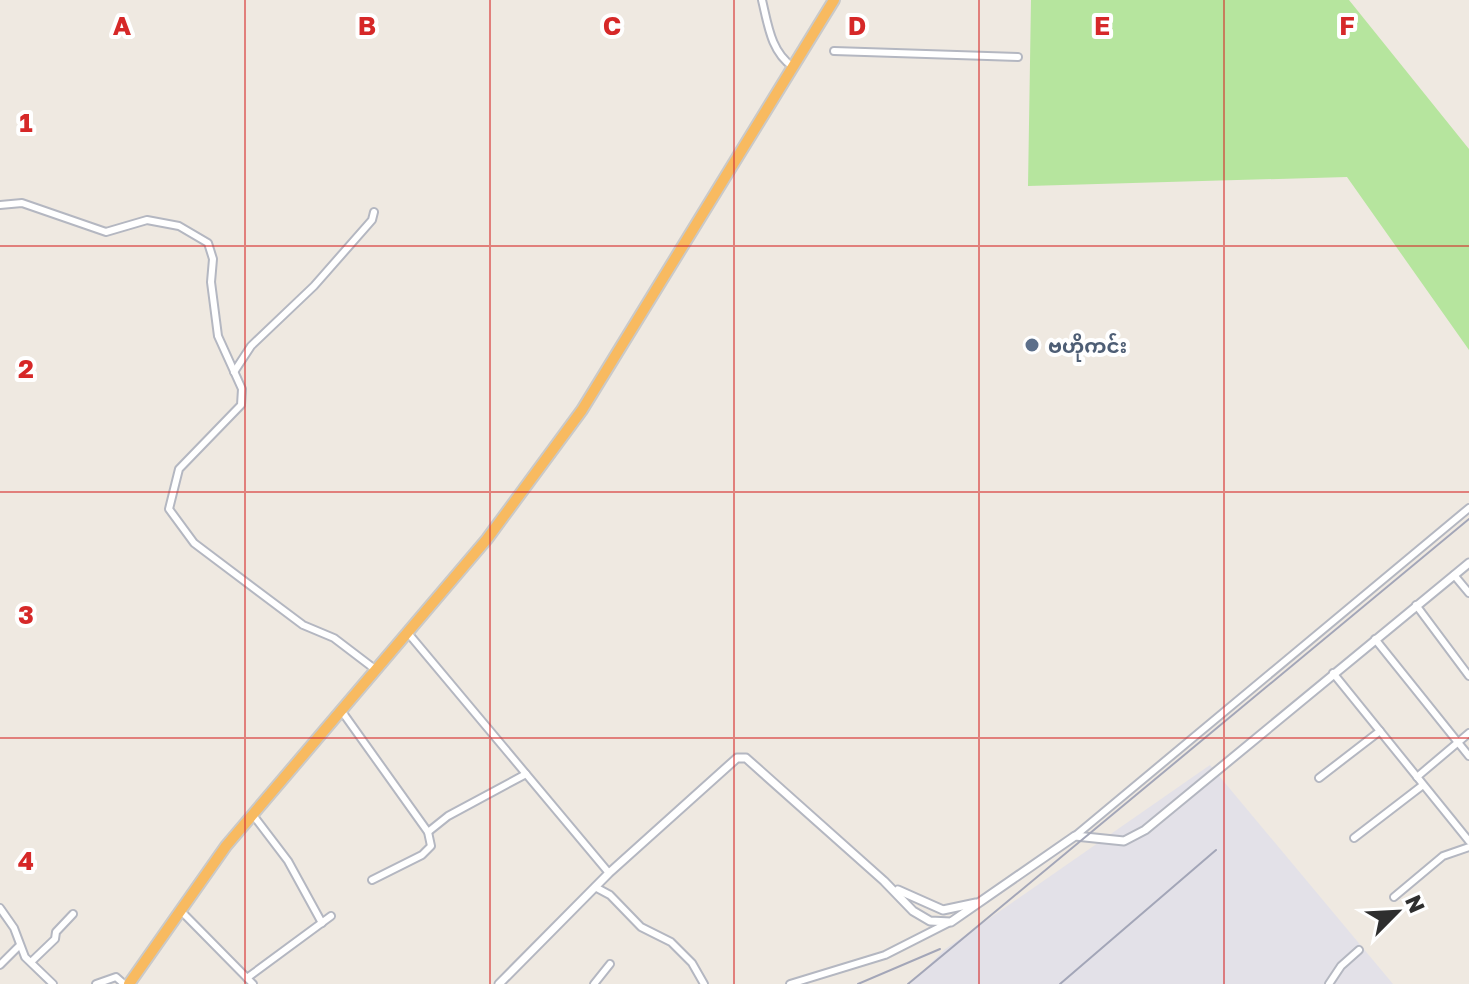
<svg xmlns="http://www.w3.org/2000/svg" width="1469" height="984" font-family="'Golos Text','Noto Sans Myanmar',sans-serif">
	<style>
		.industrial { fill: #e3e1e8 }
		.green { fill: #b6e59e }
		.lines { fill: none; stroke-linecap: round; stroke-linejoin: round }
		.minor-casing { stroke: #b4b7c1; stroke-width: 10 }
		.tertiary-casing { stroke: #b4b7c1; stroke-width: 11 }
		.trunk-casing { stroke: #c9c9c9; stroke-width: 14 }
		.minor { stroke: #fff; stroke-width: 6 }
		.tertiary { stroke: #fff; stroke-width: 7 }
		.trunk { stroke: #f8ba60; stroke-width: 10 }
		.rail { stroke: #a3a6b8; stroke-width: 2 }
		.grid { fill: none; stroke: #d62828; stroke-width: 2; stroke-opacity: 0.55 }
		.service-dot { fill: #5c6f8a; stroke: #fff; stroke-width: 3 }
		.labels { text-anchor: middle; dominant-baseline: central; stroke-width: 8; stroke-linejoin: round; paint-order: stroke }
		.service-label { font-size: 20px; font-weight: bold; fill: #4e5e75; stroke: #fff; text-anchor: start }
		.grid-label { font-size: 26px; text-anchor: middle; font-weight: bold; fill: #d62828; stroke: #fff; stroke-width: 8; stroke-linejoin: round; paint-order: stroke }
	</style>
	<rect width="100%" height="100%" fill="#efe9e1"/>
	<path class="industrial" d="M 1210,765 L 1393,984 L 910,984 L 944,950 Z"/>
	<path class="green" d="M 1031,0 L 1349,0 L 1469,149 L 1469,350 L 1347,177 L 1028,186 Z"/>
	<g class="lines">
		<defs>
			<g id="minor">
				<path d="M 762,0 C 768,25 771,52 793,67"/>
				<path d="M 834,51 L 1018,57"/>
				<path d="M 0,205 L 22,203 L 106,232 L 147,220 L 179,226 L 208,243 L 213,259 L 211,282 L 218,336 L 242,389 L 241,405 L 179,469 L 169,509 L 194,543 L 303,625 L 334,638 L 376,670"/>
				<path d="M 234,372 L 251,346 L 314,286 L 372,220 L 374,212"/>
				<path d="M 1454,575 L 1469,593"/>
				<path d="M 1416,605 L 1469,676"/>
				<path d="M 408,633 L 609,873"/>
				<path d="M 1375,639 L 1469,756"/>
				<path d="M 1333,673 L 1469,841"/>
				<path d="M 343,713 L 428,832 L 431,846 L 422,855 L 372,880"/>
				<path d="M 1417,777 L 1469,733"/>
				<path d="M 1319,778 L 1380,731"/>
				<path d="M 253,815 L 288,861 L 322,923"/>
				<path d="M 428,832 L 448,816 L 526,774"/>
				<path d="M 1075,836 L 1469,508"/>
				<path d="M 1354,838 L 1423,785"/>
				<path d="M 595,887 L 610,895 L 641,927 L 671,942 L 692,963 L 704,984"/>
				<path d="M 1394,897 L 1443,856 L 1469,847"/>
				<path d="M 0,908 L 14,928 L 25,957 L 53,984"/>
				<path d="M 180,910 L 253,984"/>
				<path d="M 31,962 L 55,939 L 56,932 L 73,914"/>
				<path d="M 0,965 L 18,947"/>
				<path d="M 247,978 L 331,916"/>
				<path d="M 96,984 L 116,977 L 124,984"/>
				<path d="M 594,984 L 610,964"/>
				<path d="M 790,984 L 885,955 L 950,922"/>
				<path d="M 1329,984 L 1341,966 L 1359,950"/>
			</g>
			<g id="tertiary">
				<path d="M 898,890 L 943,910 L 976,903"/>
				<path d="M 499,984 L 609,873 L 737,758 L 746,758 L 884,881 L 913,911 L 930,921 L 951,922 L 1075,836 L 1124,841 L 1145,830 L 1469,563"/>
			</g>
			<path id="trunk" d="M 129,984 L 226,846 L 487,539 L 582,410 L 834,0"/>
		</defs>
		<use href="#minor" class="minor-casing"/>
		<use href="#tertiary" class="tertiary-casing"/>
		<use href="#trunk" class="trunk-casing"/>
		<use href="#minor" class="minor"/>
		<use href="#tertiary" class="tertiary"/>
		<use href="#trunk" class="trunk"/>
		<g class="rail">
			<path d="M 858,984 L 940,949"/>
			<path d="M 908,984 L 1469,519"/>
			<path d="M 1060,984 L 1216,850"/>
		</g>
	</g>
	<path class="grid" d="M 245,0 L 245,984M 490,0 L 490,984M 734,0 L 734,984M 979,0 L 979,984M 1224,0 L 1224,984M 0,246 L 1469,246M 0,492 L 1469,492M 0,738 L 1469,738"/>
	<circle class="service-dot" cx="1032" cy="345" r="8"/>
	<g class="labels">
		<g class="service-label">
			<text x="1048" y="345">ဗဟိုကင်း</text>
		</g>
	</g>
	<g class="grid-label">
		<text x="122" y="35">A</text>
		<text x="367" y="35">B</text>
		<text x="612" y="35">C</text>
		<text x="857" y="35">D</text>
		<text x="1102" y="35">E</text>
		<text x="1347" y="35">F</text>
		<text x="26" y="132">1</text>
		<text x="26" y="378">2</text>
		<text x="26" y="624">3</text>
		<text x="26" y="870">4</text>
	</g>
	<g transform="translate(1397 912) rotate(66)" stroke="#ffffff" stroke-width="6" paint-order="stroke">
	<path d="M0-6L14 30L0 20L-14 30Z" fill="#2e2e2e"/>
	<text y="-12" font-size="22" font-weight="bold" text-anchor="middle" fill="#2e2e2e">N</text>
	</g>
</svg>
